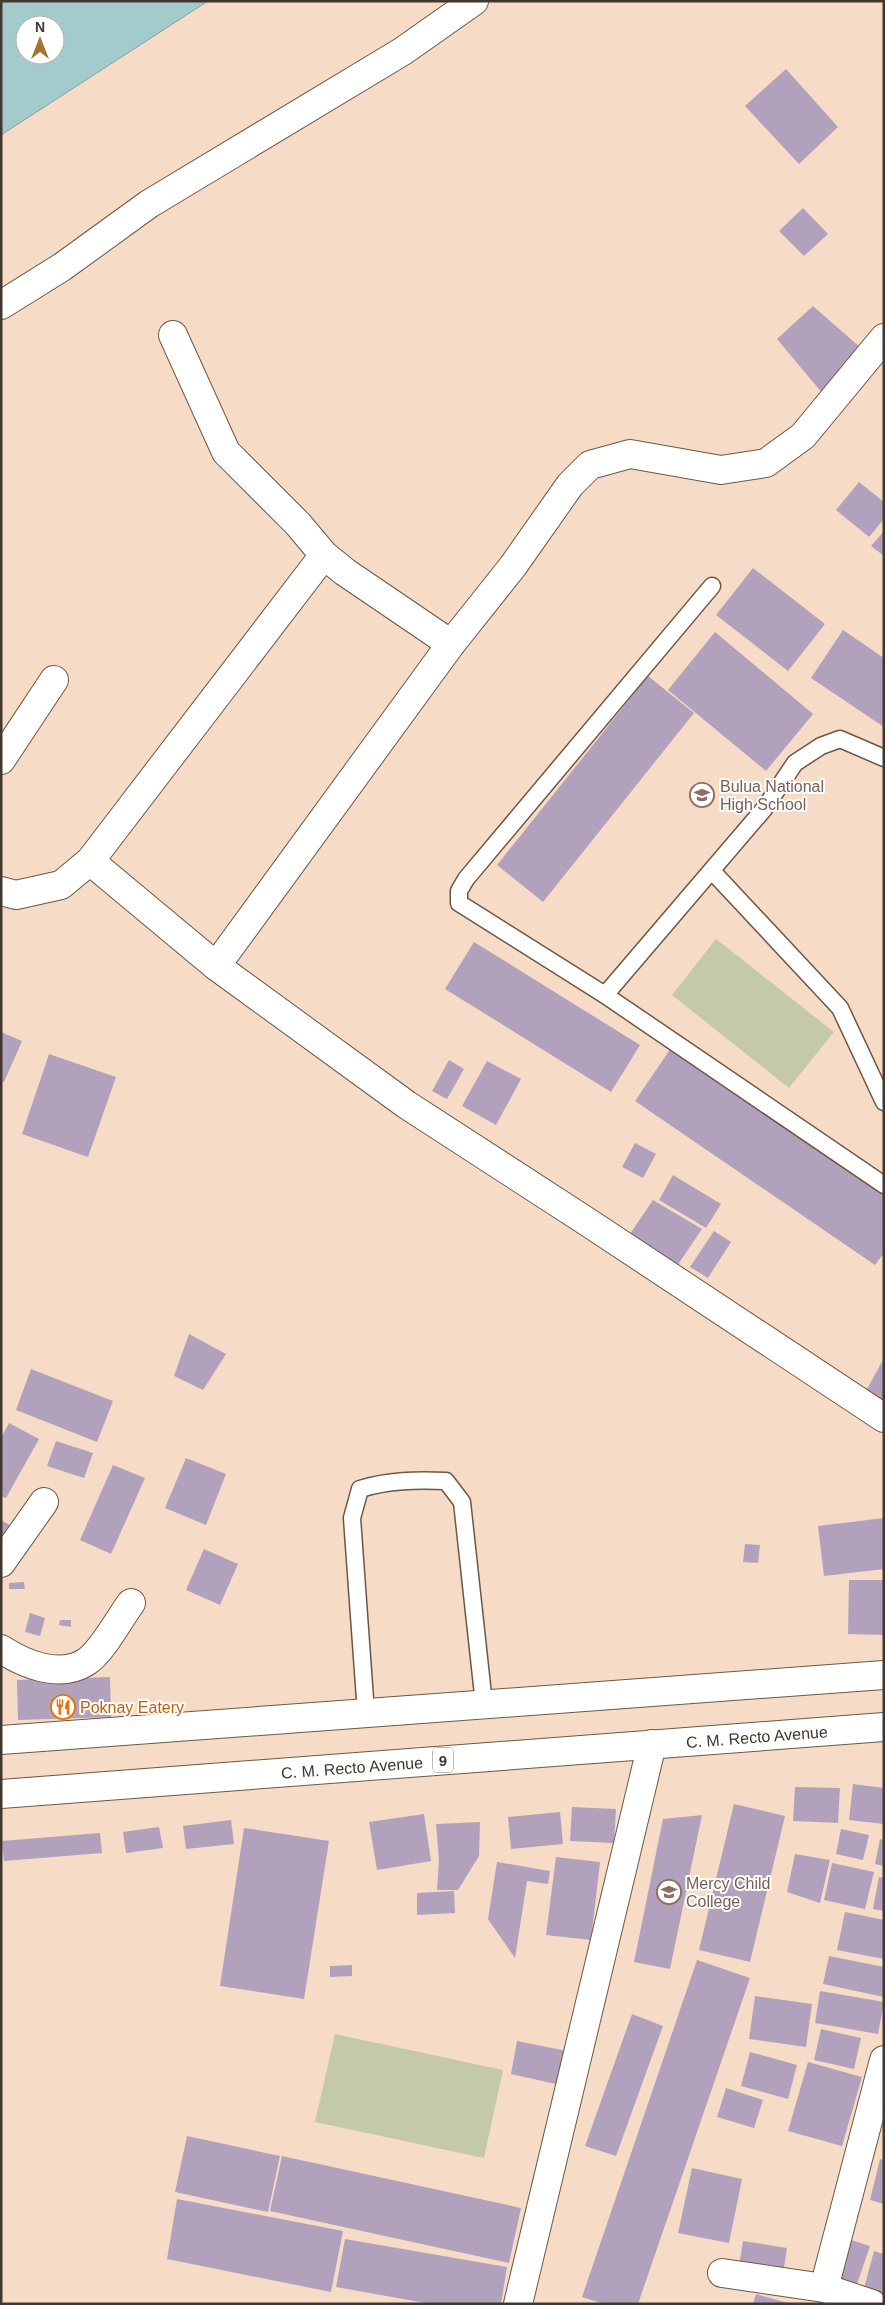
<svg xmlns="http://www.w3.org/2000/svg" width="885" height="2305" font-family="Helvetica,sans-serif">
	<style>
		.green { fill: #c5c9ab }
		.water { fill: #a4cbcb; stroke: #879f9c; fill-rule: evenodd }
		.building { fill: #b2a1bc }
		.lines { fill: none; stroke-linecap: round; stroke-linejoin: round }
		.lane-casing { stroke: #6d5744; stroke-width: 19 }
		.street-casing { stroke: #6d5744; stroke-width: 30 }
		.highway-casing { stroke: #6d5744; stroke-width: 30 }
		.lane { stroke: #fff; stroke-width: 16 }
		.street { stroke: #fff; stroke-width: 28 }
		.highway { stroke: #fff; stroke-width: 28 }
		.labels { text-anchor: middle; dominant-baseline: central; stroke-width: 4; stroke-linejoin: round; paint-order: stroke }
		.shield { fill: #fff; stroke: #7b736d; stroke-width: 1 }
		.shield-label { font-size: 15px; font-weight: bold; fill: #42372f }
		.education-label { font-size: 16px; fill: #785e54; stroke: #fff; text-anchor: start }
		.food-label { font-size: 16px; fill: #c56008; stroke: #fff; text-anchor: start }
		.street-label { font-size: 16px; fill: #42372f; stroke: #fff }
	</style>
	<rect width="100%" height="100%" fill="#f6dcc6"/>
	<g class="green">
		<path d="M 716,939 L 834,1032 L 789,1088 L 672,995 Z"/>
		<path d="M 335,2034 L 503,2070 L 484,2158 L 315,2122 Z"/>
	</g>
	<path class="water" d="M 1,1 L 208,1 L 1,135 ZM 25,25 L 55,25 L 55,55 L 25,55 Z"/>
	<g class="building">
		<path d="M 786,69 L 838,127 L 799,164 L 745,106 Z"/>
		<path d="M 803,208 L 828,234 L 804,256 L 779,231 Z"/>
		<path d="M 813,306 L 862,349 L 823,394 L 777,339 Z"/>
		<path d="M 859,482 L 884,502 L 884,519 L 869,537 L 836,510 Z"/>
		<path d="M 884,531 L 884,556 L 871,546 Z"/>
		<path d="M 753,568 L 825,624 L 788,671 L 716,615 Z"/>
		<path d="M 843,630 L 884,658 L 884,727 L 811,678 Z"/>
		<path d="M 715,632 L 813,714 L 766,771 L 668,690 Z"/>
		<path d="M 648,676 L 694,713 L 543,902 L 497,865 Z"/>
		<path d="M 474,942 L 640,1045 L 611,1092 L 445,989 Z"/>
		<path d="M 1,1032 L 22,1041 L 4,1082 L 1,1081 Z"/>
		<path d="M 671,1048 L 884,1193 L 884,1253 L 875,1265 L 635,1101 Z"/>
		<path d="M 49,1054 L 116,1077 L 88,1157 L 22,1134 Z"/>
		<path d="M 449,1060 L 464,1069 L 447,1099 L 432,1091 Z"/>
		<path d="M 487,1061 L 521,1079 L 496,1125 L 462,1106 Z"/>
		<path d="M 635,1143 L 656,1154 L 643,1178 L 622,1167 Z"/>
		<path d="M 673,1175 L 721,1204 L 706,1228 L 659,1200 Z"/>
		<path d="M 653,1200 L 702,1229 L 677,1266 L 630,1234 Z"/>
		<path d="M 714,1231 L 731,1242 L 708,1278 L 690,1267 Z"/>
		<path d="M 189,1334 L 226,1354 L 203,1390 L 174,1376 Z"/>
		<path d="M 884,1358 L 884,1412 L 861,1400 Z"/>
		<path d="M 31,1369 L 113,1401 L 97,1442 L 16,1410 Z"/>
		<path d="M 9,1423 L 39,1439 L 6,1498 L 1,1496 L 1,1438 Z"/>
		<path d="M 56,1441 L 93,1453 L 84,1478 L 47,1466 Z"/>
		<path d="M 186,1458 L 226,1474 L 206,1525 L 165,1508 Z"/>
		<path d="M 113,1465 L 145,1478 L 111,1554 L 80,1540 Z"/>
		<path d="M 884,1518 L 884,1569 L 824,1576 L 818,1526 Z"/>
		<path d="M 1,1520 L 13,1527 L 1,1548 Z"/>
		<path d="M 745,1544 L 760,1545 L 758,1563 L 743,1562 Z"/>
		<path d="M 204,1549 L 238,1564 L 220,1605 L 186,1590 Z"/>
		<path d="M 849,1580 L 884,1580 L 884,1635 L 848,1634 Z"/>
		<path d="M 24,1582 L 25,1589 L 9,1589 L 9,1583 Z"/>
		<path d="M 30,1613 L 45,1618 L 40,1636 L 25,1632 Z"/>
		<path d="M 60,1620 L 71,1620 L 71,1627 L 59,1625 Z"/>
		<path d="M 110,1677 L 111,1717 L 18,1720 L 17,1680 Z"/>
		<path d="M 853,1784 L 884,1788 L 884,1824 L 849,1820 Z"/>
		<path d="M 795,1787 L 840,1788 L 838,1823 L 793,1821 Z"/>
		<path d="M 734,1804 L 785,1816 L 750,1962 L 699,1950 Z"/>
		<path d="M 572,1807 L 616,1809 L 614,1843 L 570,1841 Z"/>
		<path d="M 560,1812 L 563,1844 L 511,1849 L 508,1817 Z"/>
		<path d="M 424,1814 L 431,1861 L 377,1870 L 369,1822 Z"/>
		<path d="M 702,1815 L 670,1969 L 634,1962 L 663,1819 Z"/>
		<path d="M 231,1820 L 234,1844 L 186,1849 L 183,1826 Z"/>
		<path d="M 480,1822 L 479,1856 L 458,1890 L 437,1890 L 439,1860 L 436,1824 Z"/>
		<path d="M 159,1827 L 163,1848 L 126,1853 L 123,1832 Z"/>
		<path d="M 244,1828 L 329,1841 L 304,1999 L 220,1986 Z"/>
		<path d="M 841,1829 L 869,1835 L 863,1860 L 836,1854 Z"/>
		<path d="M 100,1833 L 102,1853 L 4,1861 L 2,1841 Z"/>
		<path d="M 880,1839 L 884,1840 L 884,1866 L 875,1864 Z"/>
		<path d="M 795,1854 L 830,1860 L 820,1903 L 787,1892 Z"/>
		<path d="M 556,1857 L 600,1862 L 591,1940 L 546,1935 Z"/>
		<path d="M 497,1862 L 550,1871 L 548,1884 L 527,1881 L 515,1958 L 488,1919 Z"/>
		<path d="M 832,1863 L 874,1872 L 865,1909 L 824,1900 Z"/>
		<path d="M 879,1877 L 884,1878 L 884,1911 L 873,1909 Z"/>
		<path d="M 454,1891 L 455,1913 L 417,1915 L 417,1893 Z"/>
		<path d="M 845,1912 L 884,1920 L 884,1959 L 837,1950 Z"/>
		<path d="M 829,1956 L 884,1967 L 884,1997 L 823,1984 Z"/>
		<path d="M 697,1960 L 750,1978 L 638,2304 L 604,2304 L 582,2297 Z"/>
		<path d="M 352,1965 L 352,1976 L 330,1977 L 330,1966 Z"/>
		<path d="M 820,1991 L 884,2002 L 878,2034 L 815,2023 Z"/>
		<path d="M 755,1996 L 812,2004 L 806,2047 L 749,2039 Z"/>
		<path d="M 632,2014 L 663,2026 L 616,2156 L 585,2146 Z"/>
		<path d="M 821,2029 L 861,2038 L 854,2069 L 814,2060 Z"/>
		<path d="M 517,2041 L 572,2052 L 565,2086 L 511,2074 Z"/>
		<path d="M 750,2052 L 797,2065 L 788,2099 L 741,2086 Z"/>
		<path d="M 808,2062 L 862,2077 L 842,2146 L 788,2131 Z"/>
		<path d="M 726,2088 L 763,2100 L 754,2128 L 717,2117 Z"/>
		<path d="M 187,2136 L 280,2156 L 268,2212 L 175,2192 Z"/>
		<path d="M 282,2156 L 521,2208 L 509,2263 L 270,2211 Z"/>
		<path d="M 880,2159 L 884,2160 L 884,2204 L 870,2200 Z"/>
		<path d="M 692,2168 L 742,2179 L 729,2243 L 678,2233 Z"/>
		<path d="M 177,2199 L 343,2231 L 331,2292 L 167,2259 Z"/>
		<path d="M 345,2239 L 507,2267 L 501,2304 L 431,2304 L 336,2287 Z"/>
		<path d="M 848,2239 L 870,2246 L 856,2287 L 834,2281 Z"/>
		<path d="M 743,2241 L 787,2248 L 783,2274 L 739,2266 Z"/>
		<path d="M 874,2251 L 884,2254 L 884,2298 L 863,2292 Z"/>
		<path d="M 756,2294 L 788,2303 L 788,2304 L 753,2304 Z"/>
	</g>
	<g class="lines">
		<defs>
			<g id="lane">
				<path d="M 712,586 L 466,879 L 459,891 L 459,903 L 605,995 L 884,1185"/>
				<path d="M 712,871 L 840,1008 L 884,1102"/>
				<path d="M 605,995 L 764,809 L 795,763 L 821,746 L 840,739 L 884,758"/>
				<path d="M 366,1713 L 352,1518 L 360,1489 C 389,1480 416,1480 446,1481 L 462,1502 L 484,1704"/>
			</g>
			<g id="street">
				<path d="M 1,305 L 62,267 L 149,204 L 403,51 L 474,1"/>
				<path d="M 173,335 L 226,452 L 298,524 L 324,555 L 345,572 L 451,644"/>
				<path d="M 1,760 L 54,680"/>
				<path d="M 90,861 L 324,555"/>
				<path d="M 1,891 L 16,895 L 61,885 L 90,861 L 216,966 L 407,1105 L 586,1221 L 884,1418"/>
				<path d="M 216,966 L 451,644 L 513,566 L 570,485 L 590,465 L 630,454 L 721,470 L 766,463 L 803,436 L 884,338"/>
				<path d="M 1,1563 L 44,1502"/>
				<path d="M 1,1649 C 24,1664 59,1679 86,1662 C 102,1652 119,1619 131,1603"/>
				<path d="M 722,2273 L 824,2288 L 872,2304"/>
				<path d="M 824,2288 L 884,2060"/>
				<path d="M 518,2304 L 652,1744"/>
			</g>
			<g id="highway">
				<path d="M 1,1740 L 884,1675"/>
				<path id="s1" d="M 1,1794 L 884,1727"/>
			</g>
		</defs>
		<use href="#lane" class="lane-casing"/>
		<use href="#street" class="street-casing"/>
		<use href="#highway" class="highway-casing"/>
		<use href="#lane" class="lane"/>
		<use href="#street" class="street"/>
		<use href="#highway" class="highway"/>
	</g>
	<defs>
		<symbol id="school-ring" viewBox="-11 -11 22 22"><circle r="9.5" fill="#fff" stroke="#8d6e63" stroke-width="1.5"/><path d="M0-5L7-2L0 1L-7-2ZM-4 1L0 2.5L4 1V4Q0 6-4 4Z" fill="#8d6e63"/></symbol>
		<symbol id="restaurant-ring" viewBox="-11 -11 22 22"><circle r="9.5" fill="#fff" stroke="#e8710a" stroke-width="1.5"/><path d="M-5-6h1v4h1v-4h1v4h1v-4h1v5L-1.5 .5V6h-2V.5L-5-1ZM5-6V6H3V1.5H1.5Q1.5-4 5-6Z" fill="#e8710a"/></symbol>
		<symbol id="university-ring" viewBox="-11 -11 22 22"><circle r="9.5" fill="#fff" stroke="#8d6e63" stroke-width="1.5"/><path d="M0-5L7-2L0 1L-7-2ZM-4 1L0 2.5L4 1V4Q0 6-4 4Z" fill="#8d6e63"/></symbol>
	</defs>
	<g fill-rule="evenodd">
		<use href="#school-ring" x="688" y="781" width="28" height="28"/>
		<use href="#restaurant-ring" x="49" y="1693" width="28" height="28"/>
		<use href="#university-ring" x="655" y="1878" width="28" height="28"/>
	</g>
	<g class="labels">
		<rect class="shield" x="433" y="1747.5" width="20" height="25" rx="4"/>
		<g class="shield-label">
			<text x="443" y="1760">9</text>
		</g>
		<g class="education-label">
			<text x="720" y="786">Bulua National<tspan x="720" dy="18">High School</tspan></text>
			<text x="686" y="1883">Mercy Child<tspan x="686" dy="18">College</tspan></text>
		</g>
		<g class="food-label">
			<text x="80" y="1707">Poknay Eatery</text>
		</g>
		<g class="street-label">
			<text stroke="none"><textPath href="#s1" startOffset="758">C. M. Recto Avenue</textPath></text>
			<text stroke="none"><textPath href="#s1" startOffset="352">C. M. Recto Avenue</textPath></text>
		</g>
	</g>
	<rect width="885" height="2305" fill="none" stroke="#42372f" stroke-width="5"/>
	<g transform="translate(40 40)"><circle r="24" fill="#ffffff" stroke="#b3afac"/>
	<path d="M0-4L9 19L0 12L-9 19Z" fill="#ab7131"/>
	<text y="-8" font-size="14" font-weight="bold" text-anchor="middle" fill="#42372f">N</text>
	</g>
</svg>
